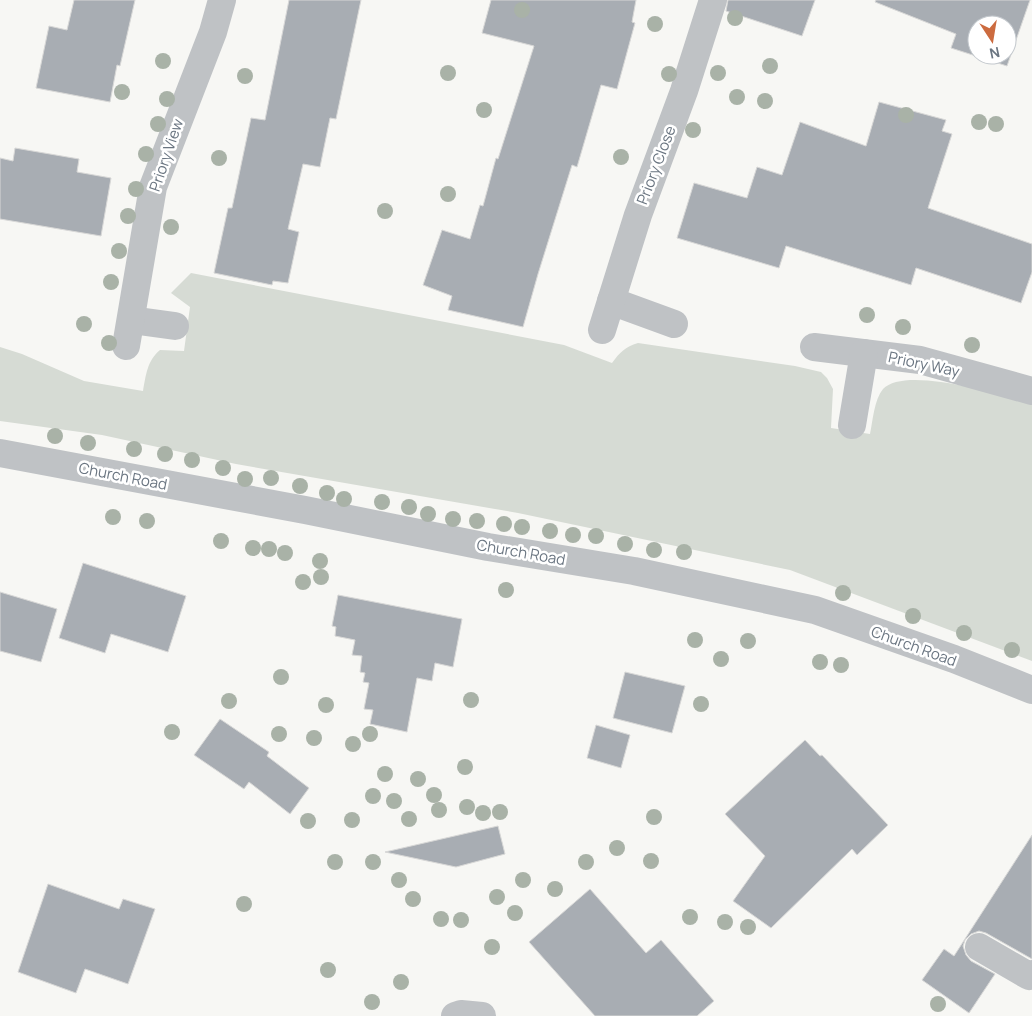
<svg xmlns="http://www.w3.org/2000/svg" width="1032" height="1016" font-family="Manrope,sans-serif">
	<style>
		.green { fill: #d6dbd4 }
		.building { fill: #a8adb3; stroke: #d8d8d7; fill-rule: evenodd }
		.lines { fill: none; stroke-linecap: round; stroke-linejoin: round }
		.minor { stroke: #bfc2c5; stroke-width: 28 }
		.tree { fill: #a9b2a7 }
		.labels { text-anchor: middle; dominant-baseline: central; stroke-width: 5; stroke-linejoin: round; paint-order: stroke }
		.street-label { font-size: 15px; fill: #6a7581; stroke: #fff }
	</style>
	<rect width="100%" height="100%" fill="#f7f7f4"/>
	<path class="green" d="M 191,273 L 564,345 L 612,363 C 620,352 625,347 638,343 L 795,366 L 821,372 L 827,378 L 833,389 L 831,428 L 870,434 C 873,420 874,400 883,389 C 905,365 1004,395 1032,405 L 1032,661 L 790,570 L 518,513 L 236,464 L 102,435 L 0,421 L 0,347 L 22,354 L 84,381 L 143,391 C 146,375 147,361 160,350 L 184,351 L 190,307 L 171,293 Z"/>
	<g class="building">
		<path d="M 74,0 L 135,0 L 120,66 L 117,65 L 110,102 L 36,88 L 49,26 L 67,30 Z"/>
		<path d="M 289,0 L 361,0 L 336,119 L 330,118 L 320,167 L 303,164 L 288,229 L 299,232 L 288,283 L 273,281 L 272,285 L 214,273 L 228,208 L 232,208 L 251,118 L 265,120 Z"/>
		<path d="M 491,0 L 636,0 L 632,22 L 635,23 L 617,89 L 601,85 L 577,167 L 572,165 L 538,274 L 523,327 L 448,310 L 452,296 L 423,285 L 442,230 L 470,239 L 480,205 L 483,206 L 496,158 L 498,159 L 534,46 L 482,33 Z"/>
		<path d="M 728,0 L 815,0 L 802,36 L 726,11 Z"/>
		<path d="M 876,0 L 1030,0 L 1007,66 L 951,48 L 956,34 L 875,2 ZM 977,25 L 1007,25 L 1007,55 L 977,55 Z"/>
		<path d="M 879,102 L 946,120 L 942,131 L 952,134 L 928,208 L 1032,244 L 1032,272 L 1021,303 L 916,268 L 911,285 L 786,246 L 779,268 L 677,238 L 694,183 L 747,198 L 757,167 L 782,175 L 800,122 L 866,146 Z"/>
		<path d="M 15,148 L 79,159 L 77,172 L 111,178 L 101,236 L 0,219 L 0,158 L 13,161 Z"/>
		<path d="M 83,563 L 186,596 L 168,652 L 111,634 L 105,653 L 59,638 Z"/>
		<path d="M 0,592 L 57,609 L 41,662 L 0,651 Z"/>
		<path d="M 338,595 L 462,619 L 453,667 L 435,663 L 432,681 L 417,678 L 407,732 L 370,724 L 373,710 L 364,709 L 369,683 L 363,682 L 365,673 L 360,672 L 362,656 L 352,655 L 355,640 L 335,636 L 336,627 L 332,626 Z"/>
		<path d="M 625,672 L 685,686 L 672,733 L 613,718 Z"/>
		<path d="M 220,719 L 269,752 L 267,756 L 309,788 L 290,814 L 249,782 L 244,789 L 194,755 Z"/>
		<path d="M 596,725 L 630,735 L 621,768 L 587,758 Z"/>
		<path d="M 805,740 L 820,756 L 822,755 L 888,825 L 857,855 L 852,849 L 771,928 L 733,901 L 765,856 L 725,814 Z"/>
		<path d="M 498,826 L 505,854 L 456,867 L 385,852 Z"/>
		<path d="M 1032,835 L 1032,959 L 986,933 L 979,931 L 971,934 L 965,940 L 963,946 L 966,955 L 971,961 L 995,974 L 969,1013 L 922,980 L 944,949 L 954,956 Z"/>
		<path d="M 48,884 L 119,909 L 123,899 L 155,909 L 128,984 L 85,969 L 76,993 L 18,972 Z"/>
		<path d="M 590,889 L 646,953 L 661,940 L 714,1001 L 697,1016 L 595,1016 L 529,942 Z"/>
	</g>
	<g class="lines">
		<g class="minor">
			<path d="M 611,301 L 674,324"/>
			<path d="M 131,320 L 175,326"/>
			<path d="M 602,330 L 638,215 L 684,91 L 713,0"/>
			<path d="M 126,346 L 153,187 L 213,32 L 222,0"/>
			<path d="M 814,347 L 920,360 L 1032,391"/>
			<path d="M 852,425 L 864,353"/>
			<path d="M 0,453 L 305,510 L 488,547 L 634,571 L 815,610 L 954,659 L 1032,690"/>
			<path d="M 979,947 L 1029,976 L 1032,974"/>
			<path d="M 455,1016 L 461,1014 L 482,1016"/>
		</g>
	</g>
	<g class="tree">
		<circle cx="522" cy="10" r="8"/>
		<circle cx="735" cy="18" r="8"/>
		<circle cx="655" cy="24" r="8"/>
		<circle cx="163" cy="61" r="8"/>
		<circle cx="770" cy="66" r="8"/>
		<circle cx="448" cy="73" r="8"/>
		<circle cx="718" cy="73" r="8"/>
		<circle cx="669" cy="74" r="8"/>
		<circle cx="245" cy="76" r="8"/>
		<circle cx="122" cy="92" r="8"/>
		<circle cx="737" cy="97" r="8"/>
		<circle cx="167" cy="99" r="8"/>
		<circle cx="765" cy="101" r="8"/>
		<circle cx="484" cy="110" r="8"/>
		<circle cx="906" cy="115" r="8"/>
		<circle cx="979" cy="122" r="8"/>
		<circle cx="158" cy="124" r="8"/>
		<circle cx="996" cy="124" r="8"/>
		<circle cx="693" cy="130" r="8"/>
		<circle cx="146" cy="154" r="8"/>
		<circle cx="621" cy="157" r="8"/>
		<circle cx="219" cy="158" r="8"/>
		<circle cx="136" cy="189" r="8"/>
		<circle cx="448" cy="194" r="8"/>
		<circle cx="385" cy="211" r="8"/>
		<circle cx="128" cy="216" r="8"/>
		<circle cx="171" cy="227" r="8"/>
		<circle cx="119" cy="251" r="8"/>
		<circle cx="111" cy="282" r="8"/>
		<circle cx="867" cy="315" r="8"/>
		<circle cx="84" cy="324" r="8"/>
		<circle cx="903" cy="327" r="8"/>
		<circle cx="109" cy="343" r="8"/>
		<circle cx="972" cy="345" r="8"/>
		<circle cx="55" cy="436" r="8"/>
		<circle cx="88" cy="443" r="8"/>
		<circle cx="134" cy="449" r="8"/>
		<circle cx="165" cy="454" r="8"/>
		<circle cx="192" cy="460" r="8"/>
		<circle cx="223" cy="468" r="8"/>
		<circle cx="271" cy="478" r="8"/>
		<circle cx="245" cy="479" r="8"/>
		<circle cx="300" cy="486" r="8"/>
		<circle cx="327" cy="493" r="8"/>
		<circle cx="344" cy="499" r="8"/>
		<circle cx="382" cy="502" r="8"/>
		<circle cx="409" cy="507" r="8"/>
		<circle cx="428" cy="514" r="8"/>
		<circle cx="113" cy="517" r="8"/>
		<circle cx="453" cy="519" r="8"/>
		<circle cx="147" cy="521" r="8"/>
		<circle cx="477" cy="521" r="8"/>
		<circle cx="504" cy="524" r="8"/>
		<circle cx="522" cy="527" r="8"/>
		<circle cx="550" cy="531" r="8"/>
		<circle cx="573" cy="535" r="8"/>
		<circle cx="596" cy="536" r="8"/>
		<circle cx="221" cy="541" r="8"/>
		<circle cx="625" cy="544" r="8"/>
		<circle cx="253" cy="548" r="8"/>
		<circle cx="269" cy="549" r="8"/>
		<circle cx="654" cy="550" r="8"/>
		<circle cx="684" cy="552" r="8"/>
		<circle cx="285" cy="553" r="8"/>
		<circle cx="320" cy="561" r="8"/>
		<circle cx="321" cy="577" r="8"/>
		<circle cx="303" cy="582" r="8"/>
		<circle cx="506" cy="590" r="8"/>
		<circle cx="843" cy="593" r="8"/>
		<circle cx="913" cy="616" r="8"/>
		<circle cx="964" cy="633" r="8"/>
		<circle cx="695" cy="640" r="8"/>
		<circle cx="748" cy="641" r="8"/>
		<circle cx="1012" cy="650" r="8"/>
		<circle cx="721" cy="659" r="8"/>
		<circle cx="820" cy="662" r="8"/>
		<circle cx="841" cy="665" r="8"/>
		<circle cx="281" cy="677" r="8"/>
		<circle cx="471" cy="700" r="8"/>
		<circle cx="229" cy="701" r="8"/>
		<circle cx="701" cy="704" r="8"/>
		<circle cx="326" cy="705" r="8"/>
		<circle cx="172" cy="732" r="8"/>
		<circle cx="279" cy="734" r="8"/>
		<circle cx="370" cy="734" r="8"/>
		<circle cx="314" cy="738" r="8"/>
		<circle cx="353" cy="744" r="8"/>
		<circle cx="465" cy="767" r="8"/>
		<circle cx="385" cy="774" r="8"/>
		<circle cx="418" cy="779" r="8"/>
		<circle cx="434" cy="795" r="8"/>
		<circle cx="373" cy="796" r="8"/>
		<circle cx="394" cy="801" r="8"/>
		<circle cx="467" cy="807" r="8"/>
		<circle cx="439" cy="810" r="8"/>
		<circle cx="500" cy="812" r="8"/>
		<circle cx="483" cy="813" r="8"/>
		<circle cx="654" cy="817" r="8"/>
		<circle cx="409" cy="819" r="8"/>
		<circle cx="352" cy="820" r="8"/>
		<circle cx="308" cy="821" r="8"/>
		<circle cx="617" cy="848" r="8"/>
		<circle cx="651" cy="861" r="8"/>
		<circle cx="335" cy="862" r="8"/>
		<circle cx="373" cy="862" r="8"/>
		<circle cx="586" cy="862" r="8"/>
		<circle cx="399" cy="880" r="8"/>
		<circle cx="523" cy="880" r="8"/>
		<circle cx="555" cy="889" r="8"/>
		<circle cx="497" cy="897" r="8"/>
		<circle cx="413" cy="899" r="8"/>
		<circle cx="244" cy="904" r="8"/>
		<circle cx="515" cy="913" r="8"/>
		<circle cx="690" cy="917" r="8"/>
		<circle cx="441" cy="919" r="8"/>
		<circle cx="461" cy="920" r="8"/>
		<circle cx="725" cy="922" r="8"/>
		<circle cx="748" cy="927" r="8"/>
		<circle cx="492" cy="947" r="8"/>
		<circle cx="328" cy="970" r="8"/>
		<circle cx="401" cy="982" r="8"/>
		<circle cx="372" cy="1002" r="8"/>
		<circle cx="938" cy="1004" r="8"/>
	</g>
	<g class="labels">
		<g class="street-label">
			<text transform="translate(166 155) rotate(-71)">Priory View</text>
			<text transform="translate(656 165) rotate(-69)">Priory Close</text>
			<text transform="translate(924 364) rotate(12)">Priory Way</text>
			<text transform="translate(123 476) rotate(11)">Church Road</text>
			<text transform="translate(521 552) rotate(10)">Church Road</text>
			<text transform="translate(914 646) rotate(20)">Church Road</text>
		</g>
	</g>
	<g transform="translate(992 40) rotate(168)"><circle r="24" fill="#ffffff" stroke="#c3c8cd"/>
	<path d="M0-4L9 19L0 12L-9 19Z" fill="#cc6b3f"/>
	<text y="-8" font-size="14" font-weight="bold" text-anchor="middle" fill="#6a7581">N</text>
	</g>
</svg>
